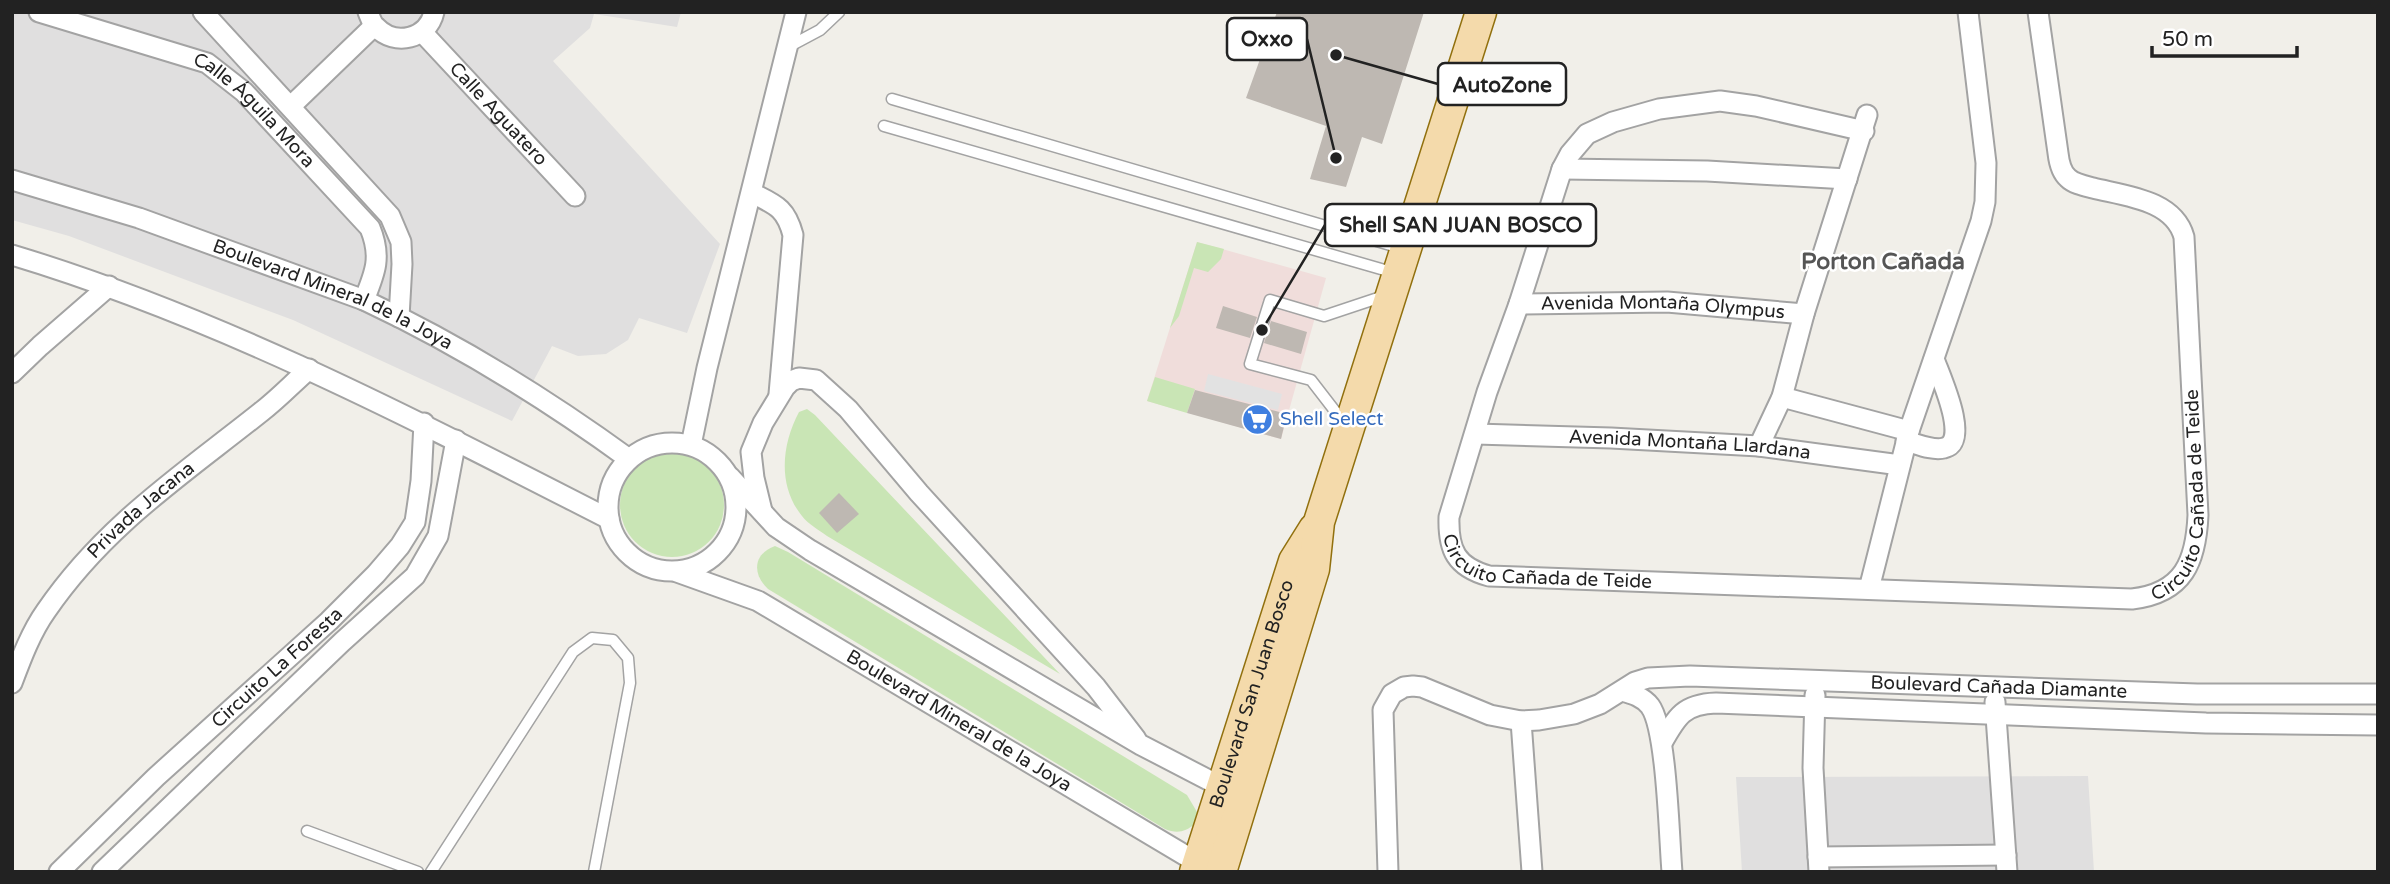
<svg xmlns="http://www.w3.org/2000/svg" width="2390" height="884" font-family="'Varela Round',sans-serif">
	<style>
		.residential { fill: #e0dfdf }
		.commercial { fill: #f0dddb }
		.grass { fill: #c9e5b5 }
		.parking { fill: #e2e2e2 }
		.building { fill: #beb8b2 }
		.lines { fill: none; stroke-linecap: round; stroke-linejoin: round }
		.lane-casing { stroke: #a3a3a3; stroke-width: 13 }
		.street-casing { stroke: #a3a3a3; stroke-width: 23 }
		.primary-casing { stroke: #91700e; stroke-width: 33 }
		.lane { stroke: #fff; stroke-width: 10 }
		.street { stroke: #fff; stroke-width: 19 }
		.primary { stroke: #f4daab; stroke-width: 30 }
		.labels { text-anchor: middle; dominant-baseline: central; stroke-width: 5; stroke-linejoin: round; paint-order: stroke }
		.street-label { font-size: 19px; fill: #222; stroke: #fff }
		.shop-label { font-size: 19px; fill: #366cbe; stroke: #fff; text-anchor: start }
		.quarter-label { font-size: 23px; font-weight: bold; fill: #555; stroke: #fff }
		.leader { fill: none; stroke: #222; stroke-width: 2.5 }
		.callout-dot { fill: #222; stroke: #fff; stroke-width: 2.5 }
		.callout { fill: #fff; stroke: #222; stroke-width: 2.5 }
		.callout-label { font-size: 21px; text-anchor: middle; font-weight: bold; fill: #222 }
	</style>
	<rect width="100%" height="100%" fill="#f1efe9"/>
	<g class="residential">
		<path d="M 12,12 L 681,12 L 677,27 L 594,14 L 590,28 L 553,61 L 720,244 L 687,333 L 639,318 L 628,340 L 606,354 L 578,356 L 552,346 L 512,421 L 293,320 L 69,236 L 12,220 Z"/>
		<path d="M 2088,776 L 2094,872 L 1742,872 L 1736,777 Z"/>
	</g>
	<path class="commercial" d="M 1197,242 L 1326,278 L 1281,439 L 1147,401 Z"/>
	<g class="grass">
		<path d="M 1197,242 L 1224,249 L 1221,259 L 1208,272 L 1194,268 L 1179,316 L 1170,328 Z"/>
		<path d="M 1155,377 L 1195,389 L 1187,413 L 1147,401 Z"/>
		<path d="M 807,409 L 815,415 L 1060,674 L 827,536 C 819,530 808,524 802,516 C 777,485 782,444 799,412 Z"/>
		<circle cx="672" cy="505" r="52"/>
		<path d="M 775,546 L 788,552 L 1187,795 L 1197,812 L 1195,824 C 1185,832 1177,834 1165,829 L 768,589 C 752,574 753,554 775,546 Z"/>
	</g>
	<path class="parking" d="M 1208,374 L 1282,394 L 1278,410 L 1204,391 Z"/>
	<g class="building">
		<path d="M 1277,12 L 1424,12 L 1382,144 L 1362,137 L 1346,187 L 1310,179 L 1326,126 L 1246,98 Z"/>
		<path d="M 1223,306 L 1257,317 L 1250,338 L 1216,328 Z"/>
		<path d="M 1271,321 L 1307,332 L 1301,354 L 1264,343 Z"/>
		<path d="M 1195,390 L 1287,414 L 1281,439 L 1187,413 Z"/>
		<path d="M 839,493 L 859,514 L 837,533 L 819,513 Z"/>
	</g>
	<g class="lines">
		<defs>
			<g id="lane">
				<path d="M 790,46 L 820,30 L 839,12"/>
				<path d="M 892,99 L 1404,249"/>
				<path d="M 884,126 L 1395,273"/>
				<path d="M 1345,424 L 1311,380 L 1250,364 L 1270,300 L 1324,316 L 1387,295"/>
				<path d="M 307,831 L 418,872"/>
				<path d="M 431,872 L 573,652 L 592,638 L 613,640 L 628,658 L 630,683 L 594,872"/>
			</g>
			<g id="street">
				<path id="s1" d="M 39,12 L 207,63 L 244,92 L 370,228 C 382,257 375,273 364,300"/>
				<path d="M 203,12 L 390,216 L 401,242 L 402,264 L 399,317"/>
				<path d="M 368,12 C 370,17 372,24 376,27 C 395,47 428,39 434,12"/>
				<path id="s2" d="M 422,32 L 575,196"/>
				<path d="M 291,106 L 374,26"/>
				<path id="s3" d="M 1864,131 L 1756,106 L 1720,101 L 1659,109 L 1613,122 L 1587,134 L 1570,154 L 1562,169 L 1519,304 L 1487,392 L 1449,517 C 1448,550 1456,567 1489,576 L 2132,599 C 2184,593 2196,561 2198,515 L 2184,237 C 2174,200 2126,196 2093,188 C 2085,186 2074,184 2068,178 C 2061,172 2059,162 2058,153 L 2038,12"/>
				<path d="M 1562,169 L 1707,171 L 1847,179"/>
				<path id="s4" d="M 12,180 L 139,218 L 364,300 C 458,344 545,398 629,459"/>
				<path d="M 752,193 C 776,205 786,208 793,235 L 779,394"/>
				<path d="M 12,255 C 221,318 415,420 609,519"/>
				<path id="s5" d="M 1519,304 L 1667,302 L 1804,314"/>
				<path d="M 12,373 L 40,346 L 109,286"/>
				<path d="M 1782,397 L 1909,431"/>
				<path id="s6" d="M 1476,434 L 1611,438 L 1759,446 L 1900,465"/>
				<path d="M 1906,441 C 1917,444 1933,451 1944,448 C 1971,442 1940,376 1934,359"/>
				<circle cx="672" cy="507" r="64"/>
				<path d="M 691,445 L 707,368 L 796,12"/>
				<path d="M 1759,446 L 1782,397 L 1804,314 L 1867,115"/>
				<path d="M 730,477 L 776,527 L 810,550 L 1141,745 L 1222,787 L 1225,795"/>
				<path d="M 762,511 L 754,478 L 751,452 L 763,423 L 785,387 L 791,381 L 799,378 L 816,380 L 848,409 L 919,493 L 1096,687 L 1136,739"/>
				<path id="s7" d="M 677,572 L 758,601 L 1198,863 L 1205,856"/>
				<path d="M 1869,589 L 1909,431 L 1981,221 L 1985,202 L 1986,163 L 1968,12"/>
				<path id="s8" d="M 12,683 C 21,659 31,632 46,611 C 104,526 182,475 261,412 C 278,399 293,383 309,369"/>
				<path d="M 1622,691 C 1633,694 1643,697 1650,706 C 1667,729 1669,838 1672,872"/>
				<path d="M 1815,695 L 1813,768 L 1819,872"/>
				<path d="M 1995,702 L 2007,872"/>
				<path d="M 1521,721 L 1532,872"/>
				<path d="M 1662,743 C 1677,716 1684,704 1716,703 L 2206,723 L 2378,725"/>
				<path d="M 1818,857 L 2006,855"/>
				<path id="s9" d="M 59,872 L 156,777 L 329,621 L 376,574 L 400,546 L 415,522 L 421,481 L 424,423"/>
				<path d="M 102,872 L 342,642 L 415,576 L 438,536 L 456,440"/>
				<path id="s10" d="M 1388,872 L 1383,710 L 1392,694 L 1404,687 L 1413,686 L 1422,687 L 1490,715 L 1521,721 L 1539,720 L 1574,714 L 1600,704 L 1635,682 L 1648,678 L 1690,676 L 2197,694 L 2378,694"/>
			</g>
			<g id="primary">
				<path id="s11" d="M 1195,872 L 1294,561 L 1314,529"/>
				<path d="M 1221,872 L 1314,569 L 1319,522 L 1481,12"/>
			</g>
		</defs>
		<use href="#lane" class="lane-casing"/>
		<use href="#street" class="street-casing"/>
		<use href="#primary" class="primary-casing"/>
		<use href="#lane" class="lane"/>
		<use href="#street" class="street"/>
		<use href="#primary" class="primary"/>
	</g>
	<defs>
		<symbol id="supermarket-disc" viewBox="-11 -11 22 22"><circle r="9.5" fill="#3f7fe0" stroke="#fff"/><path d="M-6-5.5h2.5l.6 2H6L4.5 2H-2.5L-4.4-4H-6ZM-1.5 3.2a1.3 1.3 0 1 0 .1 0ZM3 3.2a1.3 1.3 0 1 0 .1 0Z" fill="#fff"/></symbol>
	</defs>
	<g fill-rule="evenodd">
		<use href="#supermarket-disc" x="1240" y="402" width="35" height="35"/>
	</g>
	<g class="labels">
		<g class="street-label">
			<text stroke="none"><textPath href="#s1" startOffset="242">Calle Águila Mora</textPath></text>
			<text stroke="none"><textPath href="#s2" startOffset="112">Calle Aguatero</textPath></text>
			<text stroke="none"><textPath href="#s4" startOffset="341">Boulevard Mineral de la Joya</textPath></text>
			<text stroke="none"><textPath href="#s5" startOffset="144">Avenida Montaña Olympus</textPath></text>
			<text stroke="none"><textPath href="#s6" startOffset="214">Avenida Montaña Llardana</textPath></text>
			<text stroke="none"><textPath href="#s3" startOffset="1550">Circuito Cañada de Teide</textPath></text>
			<text stroke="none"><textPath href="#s8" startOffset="219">Privada Jacana</textPath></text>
			<text stroke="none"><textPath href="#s3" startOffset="824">Circuito Cañada de Teide</textPath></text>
			<text stroke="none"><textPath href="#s9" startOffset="299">Circuito La Foresta</textPath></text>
			<text stroke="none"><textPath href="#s10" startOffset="805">Boulevard Cañada Diamante</textPath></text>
			<text stroke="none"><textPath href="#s11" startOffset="187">Boulevard San Juan Bosco</textPath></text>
			<text stroke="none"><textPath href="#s7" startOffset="320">Boulevard Mineral de la Joya</textPath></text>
		</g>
		<g class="shop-label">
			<text x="1280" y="419">Shell Select</text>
		</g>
		<g class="quarter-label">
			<text x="1883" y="262">Porton Cañada</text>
		</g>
	</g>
	<path class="leader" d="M1336 158L1307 39M1336 55L1438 84M1262 330L1325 225"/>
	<g class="callout-dot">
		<circle cx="1336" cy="158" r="7"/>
		<circle cx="1336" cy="55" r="7"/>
		<circle cx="1262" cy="330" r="7"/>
	</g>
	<g class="callout">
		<rect x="1227" y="18" width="80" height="42" rx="7"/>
		<rect x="1438" y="63" width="128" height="42" rx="7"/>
		<rect x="1325" y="204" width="271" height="42" rx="7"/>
	</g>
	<g class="callout-label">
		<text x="1267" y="46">Oxxo</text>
		<text x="1502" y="92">AutoZone</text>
		<text x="1461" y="232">Shell SAN JUAN BOSCO</text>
	</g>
	<rect width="2390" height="884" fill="none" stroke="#222222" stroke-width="28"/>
	<path d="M2152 46v10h145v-10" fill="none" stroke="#222222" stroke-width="3.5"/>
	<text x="2162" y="46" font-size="21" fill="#222222" stroke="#ffffff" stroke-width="5" paint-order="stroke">50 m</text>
</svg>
